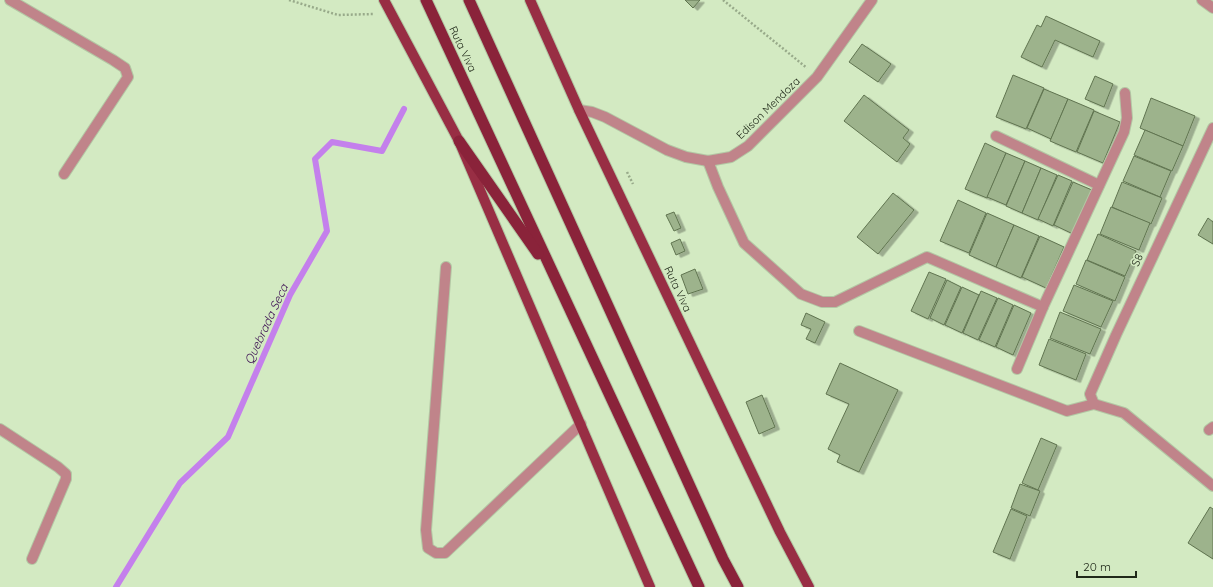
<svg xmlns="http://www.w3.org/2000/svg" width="1213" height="587" font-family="Quicksand,sans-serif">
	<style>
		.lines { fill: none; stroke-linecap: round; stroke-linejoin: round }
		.stream { stroke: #c480ec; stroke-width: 6 }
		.building { fill: #9db38c; stroke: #607450; filter: url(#shadow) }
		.service-casing { stroke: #b3c7a4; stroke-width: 12 }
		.minor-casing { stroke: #b3c7a4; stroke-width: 12 }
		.primary-casing { stroke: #b3c7a4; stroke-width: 12 }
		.trunk-casing { stroke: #b3c7a4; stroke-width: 13 }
		.path { stroke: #98aa8a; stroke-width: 2.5; stroke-dasharray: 2 2; stroke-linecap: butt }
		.service { stroke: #c0848a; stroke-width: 10 }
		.minor { stroke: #c0848a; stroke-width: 10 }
		.primary { stroke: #982e44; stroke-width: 10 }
		.trunk { stroke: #8a233a; stroke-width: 11 }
		.labels { text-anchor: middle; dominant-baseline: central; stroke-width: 3.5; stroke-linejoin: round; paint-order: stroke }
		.street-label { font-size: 11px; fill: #202919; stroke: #d3eac2 }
		.water-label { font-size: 12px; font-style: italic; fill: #3e1154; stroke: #d3eac2 }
	</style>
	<defs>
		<filter id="shadow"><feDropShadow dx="4.5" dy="2.5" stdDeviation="0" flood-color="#0004"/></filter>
	</defs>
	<rect width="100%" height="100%" fill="#d3eac2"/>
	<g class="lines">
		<path class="stream" d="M 116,587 L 180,483 L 228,437 L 290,295 L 327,231 L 315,159 L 332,142 L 382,151 L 404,109"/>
	</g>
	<g class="building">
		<path d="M 685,0 L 700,0 L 693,8 Z"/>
		<path d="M 1046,16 L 1100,41 L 1093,57 L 1055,40 L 1042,67 L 1021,57 L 1037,25 L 1041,27 Z"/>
		<path d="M 862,44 L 891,64 L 878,82 L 849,62 Z"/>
		<path d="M 1013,75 L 1044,88 L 1026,129 L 996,117 Z"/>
		<path d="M 1095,76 L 1113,84 L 1104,107 L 1085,99 Z"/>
		<path d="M 1044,89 L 1068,99 L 1051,139 L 1027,128 Z"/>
		<path d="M 864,95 L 909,130 L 903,138 L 910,144 L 897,162 L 844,121 Z"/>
		<path d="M 1151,98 L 1195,116 L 1183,146 L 1140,128 Z"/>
		<path d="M 1068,99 L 1094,110 L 1076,152 L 1050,141 Z"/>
		<path d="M 1094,111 L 1120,122 L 1103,163 L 1077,152 Z"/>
		<path d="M 1145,130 L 1183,146 L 1172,171 L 1134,155 Z"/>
		<path d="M 985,143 L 1006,153 L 987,198 L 965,189 Z"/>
		<path d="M 1006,153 L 1025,161 L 1006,205 L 987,197 Z"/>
		<path d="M 1134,156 L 1171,171 L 1160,197 L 1123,181 Z"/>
		<path d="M 1025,161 L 1041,168 L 1022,213 L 1006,206 Z"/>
		<path d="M 1041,168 L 1057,175 L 1038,220 L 1022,213 Z"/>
		<path d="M 1058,175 L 1072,181 L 1053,226 L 1038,219 Z"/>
		<path d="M 1073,182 L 1092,190 L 1073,234 L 1054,225 Z"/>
		<path d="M 1122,182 L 1162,198 L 1151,224 L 1112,207 Z"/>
		<path d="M 893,193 L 914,210 L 878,254 L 857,237 Z"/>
		<path d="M 958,200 L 986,213 L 969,253 L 940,241 Z"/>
		<path d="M 1111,207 L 1150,223 L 1139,250 L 1100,234 Z"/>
		<path d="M 674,212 L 681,228 L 674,231 L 666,215 Z"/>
		<path d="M 987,213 L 1014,225 L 996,267 L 969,255 Z"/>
		<path d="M 1208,218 L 1213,222 L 1213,244 L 1198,235 Z"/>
		<path d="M 1014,225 L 1039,236 L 1021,278 L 996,267 Z"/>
		<path d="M 1098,234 L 1136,251 L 1125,276 L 1087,260 Z"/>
		<path d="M 1040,236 L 1064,247 L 1046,288 L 1022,277 Z"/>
		<path d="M 680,239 L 685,251 L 676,255 L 671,243 Z"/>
		<path d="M 1086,260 L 1125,277 L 1115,301 L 1076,284 Z"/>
		<path d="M 695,269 L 703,289 L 688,294 L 681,275 Z"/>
		<path d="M 929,272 L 946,279 L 928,319 L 911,311 Z"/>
		<path d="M 947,280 L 961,287 L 944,325 L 930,318 Z"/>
		<path d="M 1074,285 L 1113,301 L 1101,327 L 1063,311 Z"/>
		<path d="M 962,287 L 979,295 L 962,333 L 945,325 Z"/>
		<path d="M 981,291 L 997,298 L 978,340 L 963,333 Z"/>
		<path d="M 998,298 L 1013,305 L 995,347 L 979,340 Z"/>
		<path d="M 1014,305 L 1031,313 L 1013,355 L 996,347 Z"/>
		<path d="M 1060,312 L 1101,329 L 1090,354 L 1050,338 Z"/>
		<path d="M 806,313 L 825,322 L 815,343 L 806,339 L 811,329 L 801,325 Z"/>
		<path d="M 1049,339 L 1086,354 L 1076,380 L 1039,365 Z"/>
		<path d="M 840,363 L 898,390 L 859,472 L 837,462 L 840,455 L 828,449 L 849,404 L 826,394 Z"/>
		<path d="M 762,395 L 775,427 L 759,434 L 746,402 Z"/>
		<path d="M 1041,438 L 1057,445 L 1038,490 L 1022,483 Z"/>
		<path d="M 1020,484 L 1040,491 L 1030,516 L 1011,508 Z"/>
		<path d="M 1210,507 L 1213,509 L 1213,559 L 1188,543 Z"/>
		<path d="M 1011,509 L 1027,516 L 1010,559 L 993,552 Z"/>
	</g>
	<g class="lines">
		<defs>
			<g id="service">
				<path d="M 10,0 L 113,60 L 125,68 L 128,77 L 64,174"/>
				<path d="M 1209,430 L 1213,427"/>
			</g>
			<g id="minor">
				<path d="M 1202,0 L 1213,8"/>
				<path d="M 579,110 L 592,112 L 605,117 L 667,150 L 686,157 L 708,161 L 731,157 L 748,146 L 817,77 L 872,0"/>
				<path d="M 996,136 L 1099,185"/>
				<path d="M 708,161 L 718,187 L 744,243 L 801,294 L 822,302 L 835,302 L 927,257 L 1043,307"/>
				<path d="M 446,267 L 426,530 L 428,548 L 436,553 L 445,553 L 581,424"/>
				<path d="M 859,331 L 1067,411 L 1094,404 L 1124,413 L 1213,486"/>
				<path d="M 1017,369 L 1043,307 L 1124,132 L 1127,118 L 1125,93"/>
				<path d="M 1094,404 L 1090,394 L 1116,335 L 1213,128"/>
				<path d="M 0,429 L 58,467 L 66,474 L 66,479 L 32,559"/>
			</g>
			<g id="primary">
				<path d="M 384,0 L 459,141 L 650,587"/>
				<path d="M 530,0 L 579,110 L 780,532 L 809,587"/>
			</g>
			<g id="trunk">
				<path d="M 426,0 L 699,587"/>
				<path d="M 469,0 L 723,559 L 738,587"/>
				<path d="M 459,141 L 538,254"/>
			</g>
		</defs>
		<use href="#service" class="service-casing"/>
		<use href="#minor" class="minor-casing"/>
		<use href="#primary" class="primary-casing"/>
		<use href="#trunk" class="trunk-casing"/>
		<g class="path">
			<path d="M 289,0 L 338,15 L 374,14"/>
			<path d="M 723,0 L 807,68"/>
			<path d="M 627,172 L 633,184"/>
		</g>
		<use href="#service" class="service"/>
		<use href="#minor" class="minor"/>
		<use href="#primary" class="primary"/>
		<use href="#trunk" class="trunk"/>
	</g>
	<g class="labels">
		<g class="street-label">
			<text transform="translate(463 49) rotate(65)">Ruta Viva</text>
			<text transform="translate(768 108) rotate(-44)">Edison Mendoza</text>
			<text transform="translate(1137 260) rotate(-65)">S8</text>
			<text transform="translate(678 289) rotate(65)">Ruta Viva</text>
		</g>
		<g class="water-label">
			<text transform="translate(266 324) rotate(-65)">Quebrada Seca</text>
		</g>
	</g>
	<path d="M1077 571v6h59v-6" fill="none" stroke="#202919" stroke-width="2"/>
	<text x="1083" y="571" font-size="12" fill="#202919" stroke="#d3eac2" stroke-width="3" paint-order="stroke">20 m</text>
</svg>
